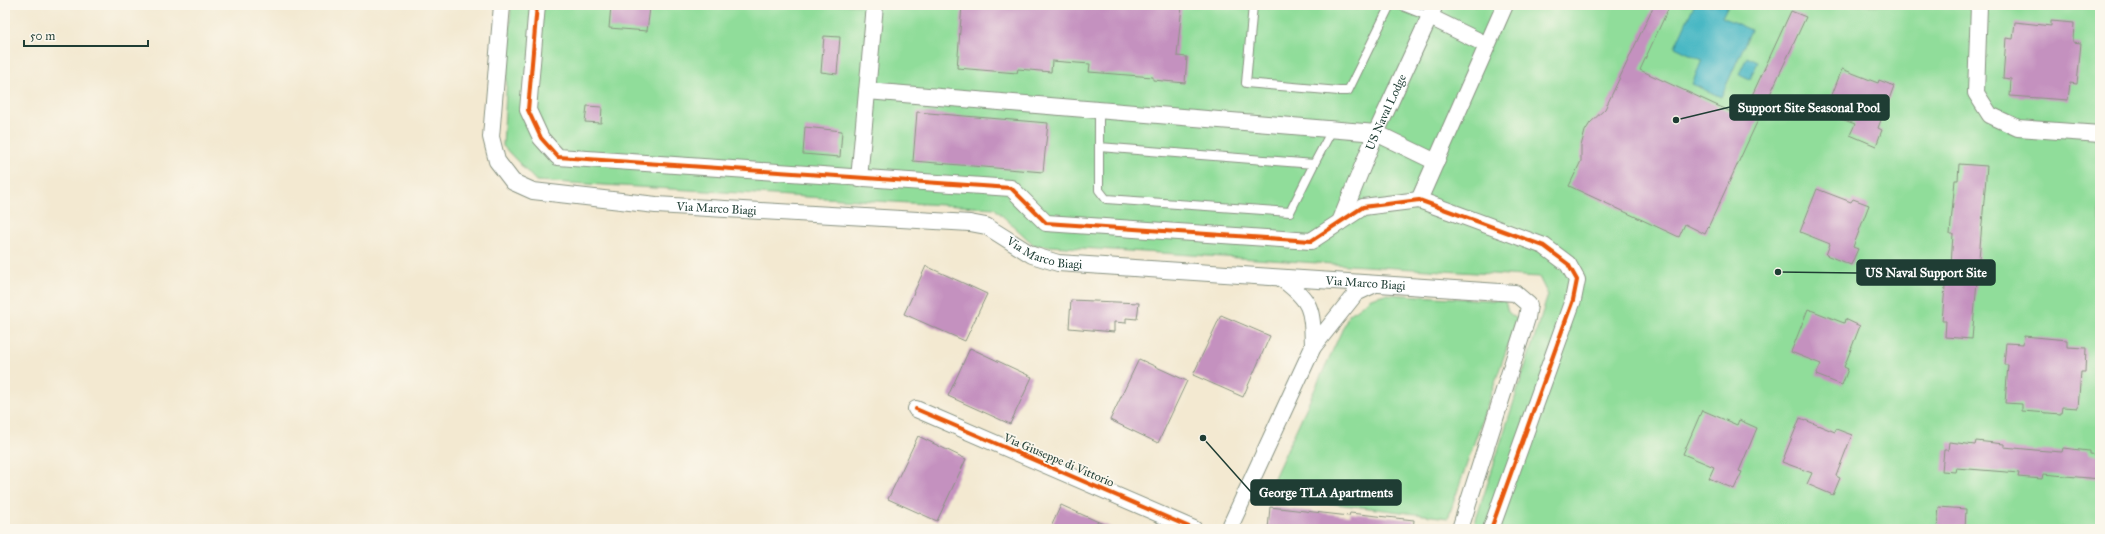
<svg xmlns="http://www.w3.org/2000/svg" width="2105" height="534" font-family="'IM FELL Great Primer',serif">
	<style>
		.green { fill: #90dd9a; stroke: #588d67 }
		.water { fill: #4ab8c4; stroke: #347a7c }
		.building { fill: #c491bf }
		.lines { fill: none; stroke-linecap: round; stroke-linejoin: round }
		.lane-casing { stroke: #899382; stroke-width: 10 }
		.street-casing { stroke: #899382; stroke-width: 18 }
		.lane { stroke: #fff; stroke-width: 8 }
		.street { stroke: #fff; stroke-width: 16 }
		.cycleway-casing { stroke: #fbf7ec; stroke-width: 6 }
		.cycleway { stroke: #e8590c; stroke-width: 4 }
		.labels { text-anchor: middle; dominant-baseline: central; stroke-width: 3.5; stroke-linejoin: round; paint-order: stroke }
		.street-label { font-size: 12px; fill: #1f3d34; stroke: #fbf7ec }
		.leader { fill: none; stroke: #1f3d34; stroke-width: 1.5 }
		.callout-dot { fill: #1f3d34; stroke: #fbf7ec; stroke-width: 1.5 }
		.callout { fill: #1f3d34; stroke: #1f3d34; stroke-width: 1.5 }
		.callout-label { font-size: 13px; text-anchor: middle; font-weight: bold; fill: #fff }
	</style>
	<rect width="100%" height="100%" fill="#fbf7ec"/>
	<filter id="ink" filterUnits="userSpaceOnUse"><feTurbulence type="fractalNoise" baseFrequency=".025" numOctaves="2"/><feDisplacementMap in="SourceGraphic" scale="8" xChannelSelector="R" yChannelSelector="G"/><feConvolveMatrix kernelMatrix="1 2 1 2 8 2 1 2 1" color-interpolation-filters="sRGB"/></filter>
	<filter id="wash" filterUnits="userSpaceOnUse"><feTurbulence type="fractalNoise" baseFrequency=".012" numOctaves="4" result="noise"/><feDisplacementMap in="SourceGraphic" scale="16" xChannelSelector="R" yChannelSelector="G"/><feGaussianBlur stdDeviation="0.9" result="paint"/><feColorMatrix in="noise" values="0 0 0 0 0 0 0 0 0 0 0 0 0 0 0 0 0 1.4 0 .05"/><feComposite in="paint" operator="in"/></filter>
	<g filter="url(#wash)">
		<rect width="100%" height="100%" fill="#f3e9d1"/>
		<g class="green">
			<path d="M 511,5 L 2100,5 L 2100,529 L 1473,529 L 1548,295 L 1539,277 L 1034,245 L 994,208 L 536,181 L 503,146 Z"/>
			<path d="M 1385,294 L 1505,301 L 1508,312 L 1517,319 L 1448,518 L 1266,495 L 1349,315 L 1371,298 Z"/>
		</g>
		<g class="water">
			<path d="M 1694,5 L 1728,5 L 1722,17 L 1751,30 L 1721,97 L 1692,84 L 1702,60 L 1675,47 Z"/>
			<path d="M 1747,57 L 1758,62 L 1750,79 L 1739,74 Z"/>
		</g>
		<g id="blocks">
			<g class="building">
				<path d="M 611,5 L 650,8 L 647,31 L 609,28 Z"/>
				<path d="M 962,5 L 1182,5 L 1177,56 L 1187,57 L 1185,83 L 1153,80 L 1153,77 L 1089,72 L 1090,64 L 1052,61 L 1051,72 L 1018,69 L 1017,73 L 957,68 Z"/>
				<path d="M 1654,5 L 1670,5 L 1640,70 L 1742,117 L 1791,11 L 1806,17 L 1705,234 L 1685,224 L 1679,237 L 1569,186 L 1581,161 L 1581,146 L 1585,131 L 1590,123 L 1605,109 Z"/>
				<path d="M 2051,21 L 2074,23 L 2073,42 L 2081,43 L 2077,84 L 2070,83 L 2068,100 L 2010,96 L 2011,79 L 2003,78 L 2006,38 L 2013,39 L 2015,22 L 2051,26 Z"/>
				<path d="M 824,36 L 840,37 L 837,74 L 821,72 Z"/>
				<path d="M 1842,69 L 1878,83 L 1879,80 L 1894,86 L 1878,128 L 1882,130 L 1876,146 L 1850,135 L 1855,124 L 1825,113 Z"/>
				<path d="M 587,106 L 602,107 L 601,123 L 585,122 Z"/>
				<path d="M 917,112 L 1048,123 L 1043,172 L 913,161 Z"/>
				<path d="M 805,127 L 842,131 L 840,157 L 803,154 Z"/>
				<path d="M 1959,164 L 1987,166 L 1972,339 L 1945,337 L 1946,321 L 1942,321 L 1947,264 L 1951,265 L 1953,234 L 1950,234 L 1955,180 L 1958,180 Z"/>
				<path d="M 1817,189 L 1851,202 L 1853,199 L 1869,205 L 1853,247 L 1858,249 L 1851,265 L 1826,255 L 1830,244 L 1800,232 Z"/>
				<path d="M 926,266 L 987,294 L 965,341 L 904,314 Z"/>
				<path d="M 1071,300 L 1139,303 L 1137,319 L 1126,318 L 1126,323 L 1114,322 L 1114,332 L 1069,328 Z"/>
				<path d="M 1808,309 L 1844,323 L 1845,319 L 1860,326 L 1844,367 L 1848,369 L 1842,385 L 1816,375 L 1821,364 L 1791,352 Z"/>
				<path d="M 1221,315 L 1270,336 L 1243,397 L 1193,375 Z"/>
				<path d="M 2024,336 L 2067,340 L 2067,347 L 2086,348 L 2085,372 L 2081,372 L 2078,408 L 2062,407 L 2061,414 L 2022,411 L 2022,404 L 2005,403 L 2008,365 L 2004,365 L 2006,343 L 2023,344 Z"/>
				<path d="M 970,348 L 1032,377 L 1010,424 L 948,396 Z"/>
				<path d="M 1139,359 L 1187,381 L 1158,443 L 1110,420 Z"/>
				<path d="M 1702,410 L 1737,425 L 1739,420 L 1757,428 L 1739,471 L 1742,472 L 1734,489 L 1709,478 L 1714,467 L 1683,454 Z"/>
				<path d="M 1800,418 L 1835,432 L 1836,429 L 1852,435 L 1836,476 L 1840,478 L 1833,495 L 1807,484 L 1812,473 L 1782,462 Z"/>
				<path d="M 918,436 L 966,459 L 937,521 L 888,499 Z"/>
				<path d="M 1976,441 L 2004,444 L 2004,447 L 2035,450 L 2062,452 L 2063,448 L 2089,451 L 2089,454 L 2100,455 L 2100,479 L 2043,474 L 2042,479 L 2018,477 L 2019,473 L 1956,468 L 1955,472 L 1942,471 L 1944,450 L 1948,450 L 1949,442 L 1975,445 Z"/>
				<path d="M 1061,505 L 1114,529 L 1050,529 Z"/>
				<path d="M 1270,507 L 1349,516 L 1350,513 L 1414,520 L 1413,529 L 1268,529 Z"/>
				<path d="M 1939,507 L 1966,509 L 1965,529 L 1937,529 Z"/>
			</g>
		</g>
	</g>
	<g filter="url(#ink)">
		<use href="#blocks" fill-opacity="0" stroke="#899382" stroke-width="1"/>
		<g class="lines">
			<defs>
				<g id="lane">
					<path d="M 1253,5 L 1246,83 L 1339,91 L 1348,91 L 1390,5"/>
					<path d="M 1400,5 L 1430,17"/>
					<path d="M 1099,110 L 1099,147 L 1314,164 L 1332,130"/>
					<path d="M 1099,147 L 1099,190 L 1106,199 L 1290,212 L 1314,164"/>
				</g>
				<g id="street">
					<path id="s1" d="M 502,5 L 491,137 L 497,161 L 513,182 L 533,191 L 656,205 L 970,223 L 986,226 L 1032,255 L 1058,263 L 1515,293 L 1529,305 L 1527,318 L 1460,529"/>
					<path d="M 537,5 L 528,110 L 541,138 L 558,157 L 1011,188 L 1046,223 L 1311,241 L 1363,207 L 1419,200 L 1544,246 L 1568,264 L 1577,280 L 1573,300 L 1491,529"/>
					<path d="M 1979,5 L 1976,93 L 1990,115 L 2018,128 L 2100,134"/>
					<path d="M 1430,17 L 1487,45"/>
					<path d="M 867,91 L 1376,133 L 1436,162"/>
					<path d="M 859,179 L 875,5"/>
					<path d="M 1419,200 L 1505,5"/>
					<path id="s2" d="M 1340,222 L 1376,133 L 1435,5"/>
					<path d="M 1282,279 C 1313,302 1312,310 1313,347"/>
					<path d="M 916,409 L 1194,529"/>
					<path d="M 1229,529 L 1313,347 L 1356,293 L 1373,285"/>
				</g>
			</defs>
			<use href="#lane" class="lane-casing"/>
			<use href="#street" class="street-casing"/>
			<use href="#lane" class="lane"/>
			<use href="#street" class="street"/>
			<defs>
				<g id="cycleway">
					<path d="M 537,5 L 528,110 L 541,138 L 558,157 L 1011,188 L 1046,223 L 1311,241 L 1363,207 L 1419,200 L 1544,246 L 1568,264 L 1577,280 L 1573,300 L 1491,529"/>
					<path d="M 916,409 L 1194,529"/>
				</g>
			</defs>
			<use href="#cycleway" class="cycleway-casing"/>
			<use href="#cycleway" class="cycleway"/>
		</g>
	</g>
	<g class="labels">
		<g class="street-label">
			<text stroke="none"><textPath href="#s2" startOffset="119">US Naval Lodge</textPath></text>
			<text stroke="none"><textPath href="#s1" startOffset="390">Via Marco Biagi</textPath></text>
			<text stroke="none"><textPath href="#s1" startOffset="726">Via Marco Biagi</textPath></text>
			<text stroke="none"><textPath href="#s1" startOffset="1050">Via Marco Biagi</textPath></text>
			<text transform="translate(1059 460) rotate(23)">Via Giuseppe di Vittorio</text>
		</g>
	</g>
	<path class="leader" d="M1676 120L1730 107M1778 272L1857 273M1203 438L1251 492"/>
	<g class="callout-dot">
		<circle cx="1676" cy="120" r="4"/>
		<circle cx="1778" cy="272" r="4"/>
		<circle cx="1203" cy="438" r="4"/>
	</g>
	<g class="callout">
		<rect x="1730" y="95" width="159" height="25" rx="4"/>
		<rect x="1857" y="260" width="138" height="25" rx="4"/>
		<rect x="1251" y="480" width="150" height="25" rx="4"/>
	</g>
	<g class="callout-label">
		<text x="1809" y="112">Support Site Seasonal Pool</text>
		<text x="1926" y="277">US Naval Support Site</text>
		<text x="1326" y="497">George TLA Apartments</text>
	</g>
	<rect width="2105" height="534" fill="none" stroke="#fbf7ec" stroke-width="20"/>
	<path d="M24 40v6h124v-6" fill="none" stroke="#1f3d34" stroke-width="2"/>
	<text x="30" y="40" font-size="12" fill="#1f3d34" stroke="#fbf7ec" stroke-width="3" paint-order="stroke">50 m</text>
</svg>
